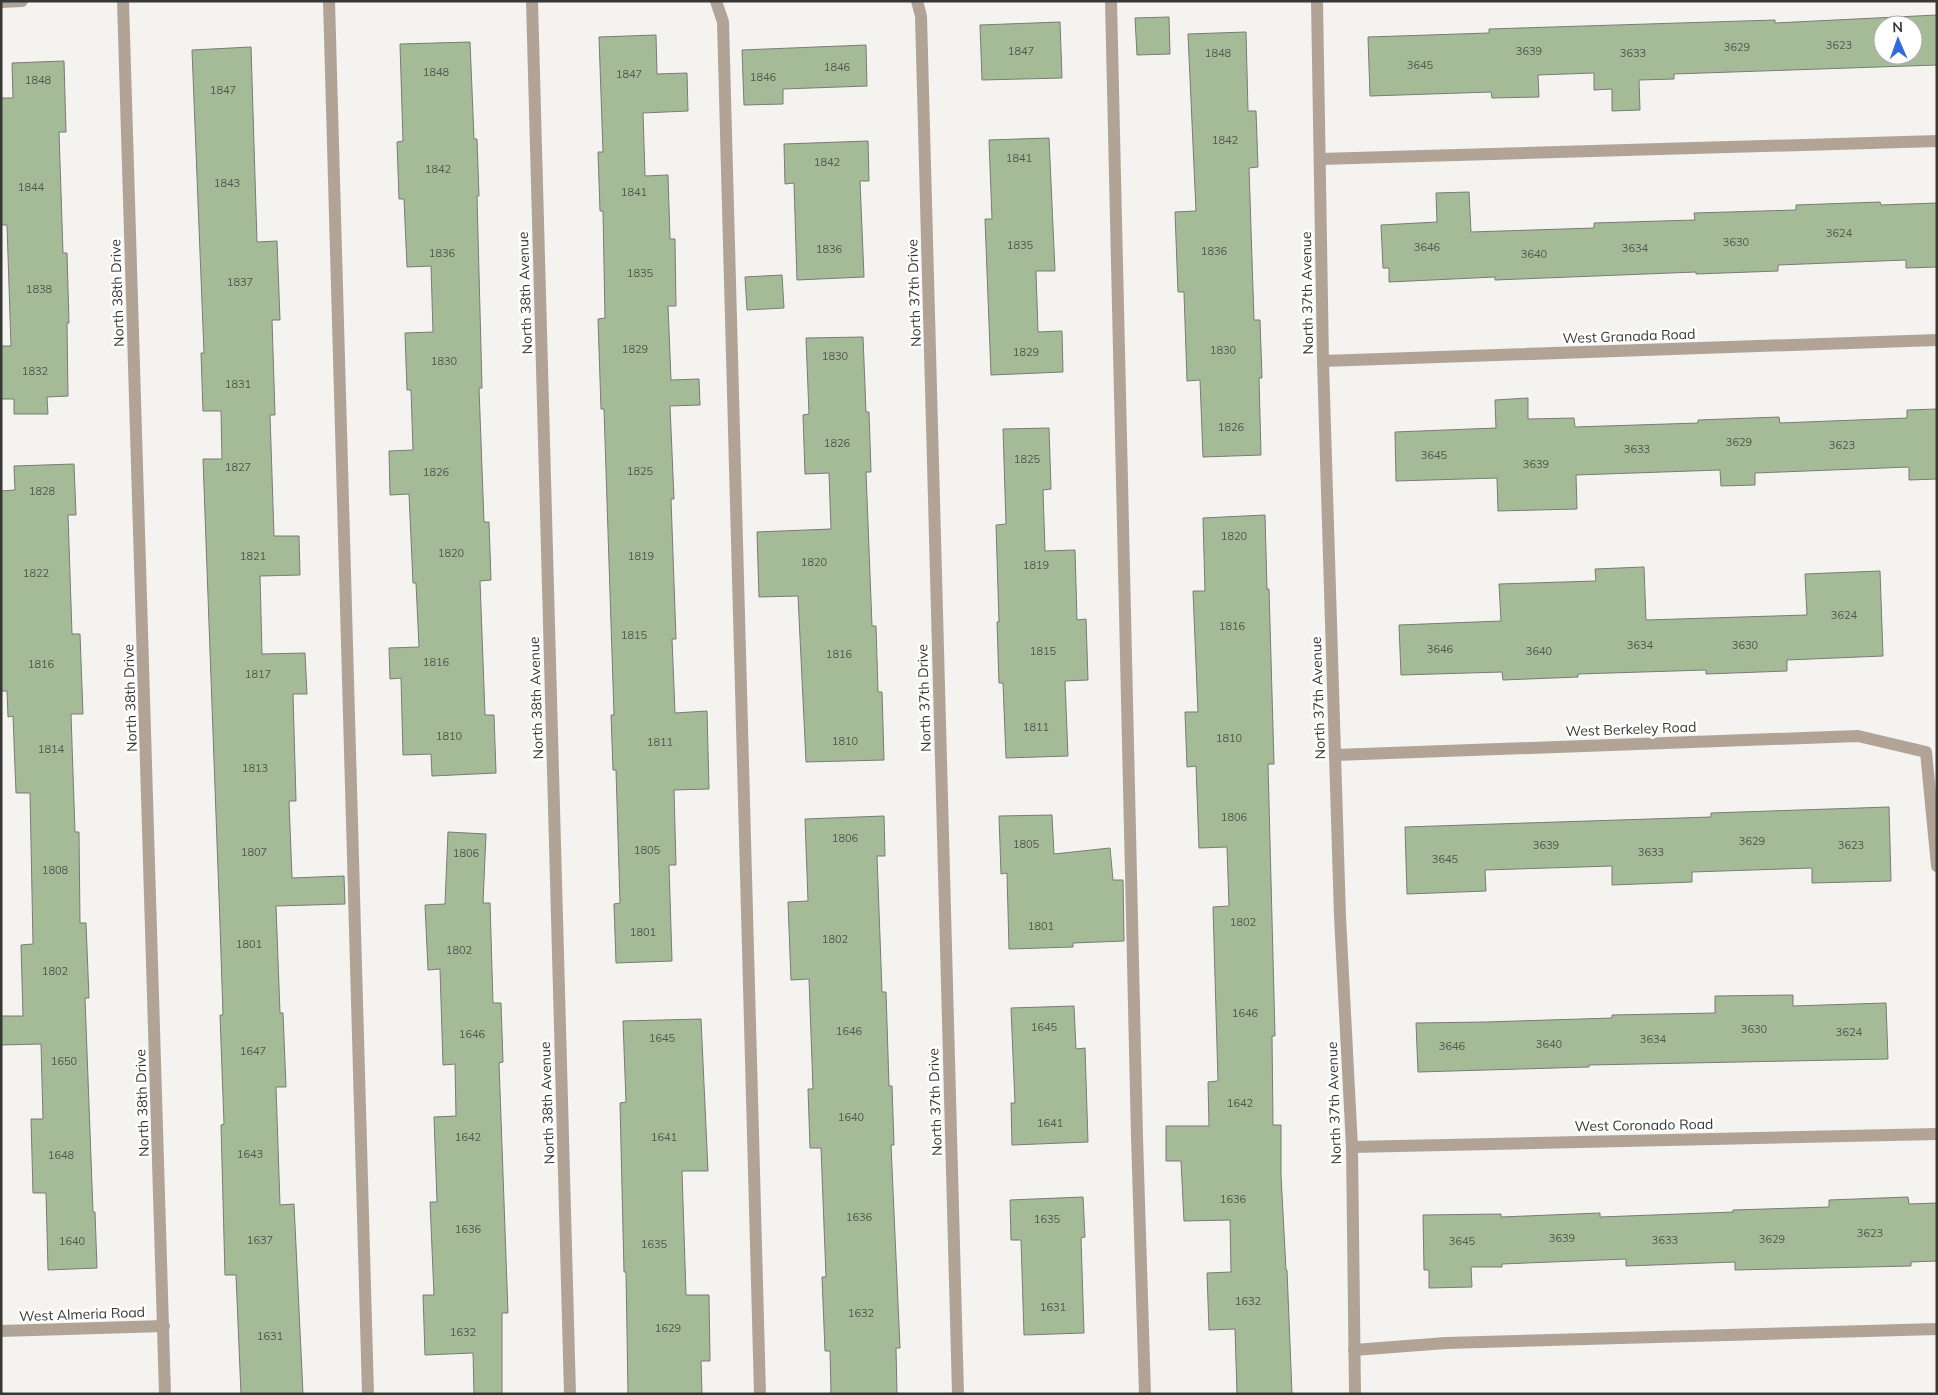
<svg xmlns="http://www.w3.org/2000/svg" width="1938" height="1395" font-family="Mulish,sans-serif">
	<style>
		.building { fill: #a5bb97; stroke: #797b77; fill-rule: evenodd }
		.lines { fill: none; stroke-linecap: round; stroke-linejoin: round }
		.minor { stroke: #b1a496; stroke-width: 12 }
		.labels { text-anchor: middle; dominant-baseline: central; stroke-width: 5; stroke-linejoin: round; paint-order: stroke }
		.number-label { font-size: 11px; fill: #52584e }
		.street-label { font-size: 14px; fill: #373735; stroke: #fff }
	</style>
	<rect width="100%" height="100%" fill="#f4f3ef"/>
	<g class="building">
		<path d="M 1937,15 L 1937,65 L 1674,74 L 1674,79 L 1639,80 L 1640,110 L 1612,111 L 1612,89 L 1594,90 L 1594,73 L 1538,75 L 1539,97 L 1492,98 L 1491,92 L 1370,96 L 1368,37 L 1489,33 L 1489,29 L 1775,20 L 1775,23 ZM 1883,25 L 1913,25 L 1913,55 L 1883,55 Z"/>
		<path d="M 1169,17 L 1170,54 L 1137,55 L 1135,18 Z"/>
		<path d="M 1060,22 L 1062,78 L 982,80 L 980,25 Z"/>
		<path d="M 1246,32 L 1248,111 L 1256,111 L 1258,167 L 1249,168 L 1254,320 L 1260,320 L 1262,378 L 1259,378 L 1261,455 L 1203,457 L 1200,380 L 1187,381 L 1184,292 L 1178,292 L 1175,212 L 1196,211 L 1188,34 Z"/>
		<path d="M 656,35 L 657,74 L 687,73 L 688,111 L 643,113 L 645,176 L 668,175 L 670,239 L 675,239 L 676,306 L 668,306 L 671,380 L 699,379 L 700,405 L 670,406 L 674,499 L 671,499 L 676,639 L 672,639 L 675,713 L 707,711 L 709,789 L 674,790 L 676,865 L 669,865 L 672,961 L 616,963 L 614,904 L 620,903 L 616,770 L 613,770 L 611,715 L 614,715 L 604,409 L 601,409 L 598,319 L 605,318 L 603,211 L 600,211 L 598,152 L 603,152 L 599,37 Z"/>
		<path d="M 470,42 L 474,139 L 477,139 L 479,196 L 477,196 L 482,388 L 479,388 L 484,522 L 489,522 L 491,580 L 480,581 L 485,715 L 494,715 L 496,773 L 432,776 L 431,754 L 403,755 L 401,678 L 390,679 L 389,648 L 419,647 L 416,583 L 413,583 L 409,494 L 390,495 L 389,451 L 413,450 L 411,390 L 407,390 L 405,333 L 433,332 L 431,266 L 407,267 L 404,199 L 399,199 L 397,142 L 403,141 L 400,44 Z"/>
		<path d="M 866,45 L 867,86 L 783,89 L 783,104 L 744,105 L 742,50 Z"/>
		<path d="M 251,47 L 257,242 L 277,241 L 280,320 L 272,320 L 275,415 L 270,415 L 274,536 L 299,536 L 300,575 L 260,576 L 262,654 L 305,653 L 307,694 L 293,694 L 296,801 L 289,801 L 292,878 L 344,876 L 345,904 L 276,906 L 280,1013 L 283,1013 L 286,1087 L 276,1087 L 280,1205 L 294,1204 L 303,1394 L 241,1394 L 236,1275 L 225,1275 L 221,1125 L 224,1124 L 220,1015 L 223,1015 L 220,924 L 203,459 L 222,459 L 221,411 L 203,411 L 201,353 L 204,353 L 192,50 Z"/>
		<path d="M 64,61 L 66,132 L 59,132 L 63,253 L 67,253 L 69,323 L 67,323 L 68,396 L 47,397 L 48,414 L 14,414 L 14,399 L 1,399 L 1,346 L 11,346 L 7,225 L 1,225 L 1,98 L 13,98 L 12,63 Z"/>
		<path d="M 1049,138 L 1055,271 L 1036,271 L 1038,332 L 1062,331 L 1063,372 L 991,375 L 985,219 L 992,219 L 989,140 Z"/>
		<path d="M 868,141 L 869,181 L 860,181 L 864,277 L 797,280 L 794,183 L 785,184 L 784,144 Z"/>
		<path d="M 1469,192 L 1471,232 L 1594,228 L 1594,223 L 1695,220 L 1694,213 L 1796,210 L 1796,205 L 1880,202 L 1881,205 L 1937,203 L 1937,267 L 1906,268 L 1906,260 L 1778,265 L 1778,271 L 1696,274 L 1696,272 L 1495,280 L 1495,277 L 1389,282 L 1389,268 L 1383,268 L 1381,225 L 1437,222 L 1436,193 Z"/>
		<path d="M 782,275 L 784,308 L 747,310 L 745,277 Z"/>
		<path d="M 863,337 L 866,412 L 869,412 L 871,472 L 866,472 L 872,626 L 876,626 L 878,692 L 882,692 L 884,760 L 806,762 L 798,596 L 759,597 L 757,532 L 831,529 L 829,473 L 805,474 L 803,415 L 809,414 L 806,338 Z"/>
		<path d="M 1528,398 L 1528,419 L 1574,418 L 1575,427 L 1698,423 L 1698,420 L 1779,417 L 1780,423 L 1907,418 L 1907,410 L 1937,409 L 1937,479 L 1909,480 L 1909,467 L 1755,473 L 1755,485 L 1721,486 L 1720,470 L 1576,475 L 1577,509 L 1498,511 L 1497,478 L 1396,481 L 1395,432 L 1496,428 L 1495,400 Z"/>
		<path d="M 1049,428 L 1051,489 L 1043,490 L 1045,551 L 1075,550 L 1077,620 L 1086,619 L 1088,680 L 1065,681 L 1068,756 L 1006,758 L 1003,683 L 999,683 L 997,622 L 999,622 L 996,525 L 1006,524 L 1003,429 Z"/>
		<path d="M 74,464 L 76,515 L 68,515 L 72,634 L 80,634 L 83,714 L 71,714 L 75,832 L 79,832 L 80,923 L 86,923 L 89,998 L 85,998 L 93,1212 L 95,1212 L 97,1268 L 48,1270 L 46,1193 L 33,1193 L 31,1119 L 43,1119 L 41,1044 L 1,1045 L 1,1016 L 23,1016 L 21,945 L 33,944 L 30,793 L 16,793 L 13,716 L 8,717 L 7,691 L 1,691 L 1,491 L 15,490 L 14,466 Z"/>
		<path d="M 1265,515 L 1267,589 L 1269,589 L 1274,764 L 1268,764 L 1275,1036 L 1272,1036 L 1273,1125 L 1281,1125 L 1281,1175 L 1286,1270 L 1287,1270 L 1292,1394 L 1237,1394 L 1235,1329 L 1209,1330 L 1207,1273 L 1231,1272 L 1230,1220 L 1184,1221 L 1181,1161 L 1166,1161 L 1166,1126 L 1209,1126 L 1208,1082 L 1218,1081 L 1213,907 L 1229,906 L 1227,847 L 1199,848 L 1196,766 L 1187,767 L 1185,712 L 1198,712 L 1193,591 L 1205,591 L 1203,518 Z"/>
		<path d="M 1644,567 L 1646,620 L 1807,615 L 1805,574 L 1880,571 L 1883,656 L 1787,660 L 1787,671 L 1706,674 L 1706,670 L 1578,674 L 1578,677 L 1503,680 L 1502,672 L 1401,675 L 1399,625 L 1501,621 L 1499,584 L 1596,581 L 1595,569 Z"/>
		<path d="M 1889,807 L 1891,881 L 1812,883 L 1812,868 L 1692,872 L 1692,882 L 1612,885 L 1612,866 L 1485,870 L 1486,891 L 1407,894 L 1405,827 L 1711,817 L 1711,813 Z"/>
		<path d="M 1052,815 L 1054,854 L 1110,848 L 1113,880 L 1123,880 L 1124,941 L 1073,943 L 1073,947 L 1009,949 L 1007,873 L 1001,874 L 999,816 Z"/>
		<path d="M 884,816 L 885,856 L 877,856 L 882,992 L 886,992 L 889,1086 L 892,1086 L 894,1145 L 891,1145 L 900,1348 L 896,1348 L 897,1394 L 831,1394 L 830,1351 L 825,1351 L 822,1277 L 826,1277 L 821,1148 L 810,1148 L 808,1089 L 813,1089 L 809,979 L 791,980 L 788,902 L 808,901 L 805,819 Z"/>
		<path d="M 448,832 L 486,834 L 483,903 L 490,903 L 493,1003 L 501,1003 L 503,1062 L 499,1063 L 508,1313 L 502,1313 L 502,1394 L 474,1394 L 473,1353 L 425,1355 L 423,1295 L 434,1295 L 430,1202 L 437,1202 L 434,1117 L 456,1116 L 455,1064 L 443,1065 L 440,969 L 428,970 L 425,905 L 445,904 Z"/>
		<path d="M 1793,995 L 1793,1006 L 1886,1003 L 1888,1059 L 1589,1065 L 1589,1067 L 1418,1072 L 1416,1023 L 1486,1022 L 1612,1018 L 1612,1015 L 1715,1013 L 1715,996 Z"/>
		<path d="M 1074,1006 L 1076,1049 L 1085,1048 L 1088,1142 L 1012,1145 L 1011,1103 L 1015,1103 L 1011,1008 Z"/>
		<path d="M 701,1019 L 708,1171 L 682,1171 L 686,1295 L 709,1295 L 710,1361 L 701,1361 L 702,1394 L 628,1394 L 626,1272 L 624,1272 L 620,1103 L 626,1102 L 623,1021 Z"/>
		<path d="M 1083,1197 L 1085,1237 L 1081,1238 L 1084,1333 L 1024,1335 L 1021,1240 L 1011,1240 L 1010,1200 Z"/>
		<path d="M 1908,1197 L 1909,1204 L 1937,1203 L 1937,1261 L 1911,1262 L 1911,1266 L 1735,1270 L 1735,1262 L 1626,1266 L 1626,1259 L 1502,1264 L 1502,1267 L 1471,1267 L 1472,1287 L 1429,1288 L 1429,1270 L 1424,1270 L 1423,1215 L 1501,1214 L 1501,1217 L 1600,1213 L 1600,1217 L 1733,1212 L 1733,1210 L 1829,1207 L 1829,1200 Z"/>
	</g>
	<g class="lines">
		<g class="minor">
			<path d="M 123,1 L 165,1394"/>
			<path d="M 329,1 L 368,1394"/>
			<path d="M 532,1 L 570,1394"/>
			<path d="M 716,1 L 723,22 L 760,1394"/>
			<path d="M 917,1 L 921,16 L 958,1394"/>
			<path d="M 1111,1 L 1137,1137 L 1145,1394"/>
			<path d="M 1317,1 L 1323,361 L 1340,917 L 1352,1147 L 1355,1394"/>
			<path d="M 1,2 L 22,1"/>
			<path d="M 1320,159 L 1937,141"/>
			<path d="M 1323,361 L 1937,340"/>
			<path d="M 1335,755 L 1858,736 L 1926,752 L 1937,866"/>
			<path d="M 1352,1147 L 1937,1134"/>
			<path d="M 1,1331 L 164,1326"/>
			<path d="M 1354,1350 L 1446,1343 L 1937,1329"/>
		</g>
	</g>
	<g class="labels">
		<g class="number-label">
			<text x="1839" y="45">3623</text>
			<text x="1737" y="47">3629</text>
			<text x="1021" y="51">1847</text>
			<text x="1529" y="51">3639</text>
			<text x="1218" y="53">1848</text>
			<text x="1633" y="53">3633</text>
			<text x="1420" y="65">3645</text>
			<text x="837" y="67">1846</text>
			<text x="436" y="72">1848</text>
			<text x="629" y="74">1847</text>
			<text x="763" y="77">1846</text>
			<text x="38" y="80">1848</text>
			<text x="223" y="90">1847</text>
			<text x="1225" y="140">1842</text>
			<text x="1019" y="158">1841</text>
			<text x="827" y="162">1842</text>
			<text x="438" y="169">1842</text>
			<text x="227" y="183">1843</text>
			<text x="31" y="187">1844</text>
			<text x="634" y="192">1841</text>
			<text x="1839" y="233">3624</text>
			<text x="1736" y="242">3630</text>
			<text x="1020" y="245">1835</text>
			<text x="1427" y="247">3646</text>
			<text x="1635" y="248">3634</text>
			<text x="829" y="249">1836</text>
			<text x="1214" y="251">1836</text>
			<text x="442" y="253">1836</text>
			<text x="1534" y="254">3640</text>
			<text x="640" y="273">1835</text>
			<text x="240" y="282">1837</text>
			<text x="39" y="289">1838</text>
			<text x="635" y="349">1829</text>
			<text x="1223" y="350">1830</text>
			<text x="1026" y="352">1829</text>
			<text x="835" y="356">1830</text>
			<text x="444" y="361">1830</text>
			<text x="35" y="371">1832</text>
			<text x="238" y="384">1831</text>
			<text x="1231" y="427">1826</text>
			<text x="1739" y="442">3629</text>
			<text x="837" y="443">1826</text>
			<text x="1842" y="445">3623</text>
			<text x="1637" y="449">3633</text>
			<text x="1434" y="455">3645</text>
			<text x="1027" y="459">1825</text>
			<text x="1536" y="464">3639</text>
			<text x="238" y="467">1827</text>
			<text x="640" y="471">1825</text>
			<text x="436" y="472">1826</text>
			<text x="42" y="491">1828</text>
			<text x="1234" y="536">1820</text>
			<text x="451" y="553">1820</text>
			<text x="253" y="556">1821</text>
			<text x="641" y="556">1819</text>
			<text x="814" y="562">1820</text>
			<text x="1036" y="565">1819</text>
			<text x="36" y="573">1822</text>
			<text x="1844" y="615">3624</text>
			<text x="1232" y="626">1816</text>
			<text x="634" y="635">1815</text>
			<text x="1640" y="645">3634</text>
			<text x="1745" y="645">3630</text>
			<text x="1440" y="649">3646</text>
			<text x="1043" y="651">1815</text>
			<text x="1539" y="651">3640</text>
			<text x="839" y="654">1816</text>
			<text x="436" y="662">1816</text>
			<text x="41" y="664">1816</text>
			<text x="258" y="674">1817</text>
			<text x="1036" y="727">1811</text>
			<text x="449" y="736">1810</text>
			<text x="1229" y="738">1810</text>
			<text x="845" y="741">1810</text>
			<text x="660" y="742">1811</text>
			<text x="51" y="749">1814</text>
			<text x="255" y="768">1813</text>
			<text x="1234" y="817">1806</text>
			<text x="845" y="838">1806</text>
			<text x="1752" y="841">3629</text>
			<text x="1026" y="844">1805</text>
			<text x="1546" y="845">3639</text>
			<text x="1851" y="845">3623</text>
			<text x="647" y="850">1805</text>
			<text x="254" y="852">1807</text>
			<text x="1651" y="852">3633</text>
			<text x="466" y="853">1806</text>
			<text x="1445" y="859">3645</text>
			<text x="55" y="870">1808</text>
			<text x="1243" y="922">1802</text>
			<text x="1041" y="926">1801</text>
			<text x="643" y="932">1801</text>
			<text x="835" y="939">1802</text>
			<text x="249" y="944">1801</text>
			<text x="459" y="950">1802</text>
			<text x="55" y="971">1802</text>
			<text x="1245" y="1013">1646</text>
			<text x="1044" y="1027">1645</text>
			<text x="1754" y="1029">3630</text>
			<text x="849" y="1031">1646</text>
			<text x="1849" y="1032">3624</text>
			<text x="472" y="1034">1646</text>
			<text x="662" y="1038">1645</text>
			<text x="1653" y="1039">3634</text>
			<text x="1549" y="1044">3640</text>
			<text x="1452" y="1046">3646</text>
			<text x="253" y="1051">1647</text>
			<text x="64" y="1061">1650</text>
			<text x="1240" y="1103">1642</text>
			<text x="851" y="1117">1640</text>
			<text x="1050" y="1123">1641</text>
			<text x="468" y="1137">1642</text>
			<text x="664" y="1137">1641</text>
			<text x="250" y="1154">1643</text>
			<text x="61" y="1155">1648</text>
			<text x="1233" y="1199">1636</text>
			<text x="859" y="1217">1636</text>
			<text x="1047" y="1219">1635</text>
			<text x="468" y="1229">1636</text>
			<text x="1870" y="1233">3623</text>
			<text x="1562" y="1238">3639</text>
			<text x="1772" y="1239">3629</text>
			<text x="260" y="1240">1637</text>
			<text x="1665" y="1240">3633</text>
			<text x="72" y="1241">1640</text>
			<text x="1462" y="1241">3645</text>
			<text x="654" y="1244">1635</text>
			<text x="1248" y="1301">1632</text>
			<text x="1053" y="1307">1631</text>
			<text x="861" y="1313">1632</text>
			<text x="668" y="1328">1629</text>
			<text x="463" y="1332">1632</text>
			<text x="270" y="1336">1631</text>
		</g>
		<g class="street-label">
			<text transform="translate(117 293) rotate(-92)">North 38th Drive</text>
			<text transform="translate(525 293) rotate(-92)">North 38th Avenue</text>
			<text transform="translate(914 293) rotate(-92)">North 37th Drive</text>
			<text transform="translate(1307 293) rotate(-91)">North 37th Avenue</text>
			<text transform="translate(1629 336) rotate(-2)">West Granada Road</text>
			<text transform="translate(130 698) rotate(-92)">North 38th Drive</text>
			<text transform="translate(536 698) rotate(-92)">North 38th Avenue</text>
			<text transform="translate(924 698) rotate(-92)">North 37th Drive</text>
			<text transform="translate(1318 698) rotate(-92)">North 37th Avenue</text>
			<text transform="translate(1631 729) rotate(-2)">West Berkeley Road</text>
			<text transform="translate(935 1102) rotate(-92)">North 37th Drive</text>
			<text transform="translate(142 1103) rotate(-92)">North 38th Drive</text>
			<text transform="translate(547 1103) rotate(-92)">North 38th Avenue</text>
			<text transform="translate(1334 1103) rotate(-92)">North 37th Avenue</text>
			<text transform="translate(1644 1125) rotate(-1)">West Coronado Road</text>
			<text transform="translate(82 1314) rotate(-2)">West Almeria Road</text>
		</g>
	</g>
	<rect width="1938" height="1395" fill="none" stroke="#373735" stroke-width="5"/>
	<g transform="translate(1898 40) rotate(358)"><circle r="24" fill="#ffffff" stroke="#afafae"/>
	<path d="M0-4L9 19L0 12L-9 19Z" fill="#326cda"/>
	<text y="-8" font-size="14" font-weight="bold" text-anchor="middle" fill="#373735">N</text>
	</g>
</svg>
